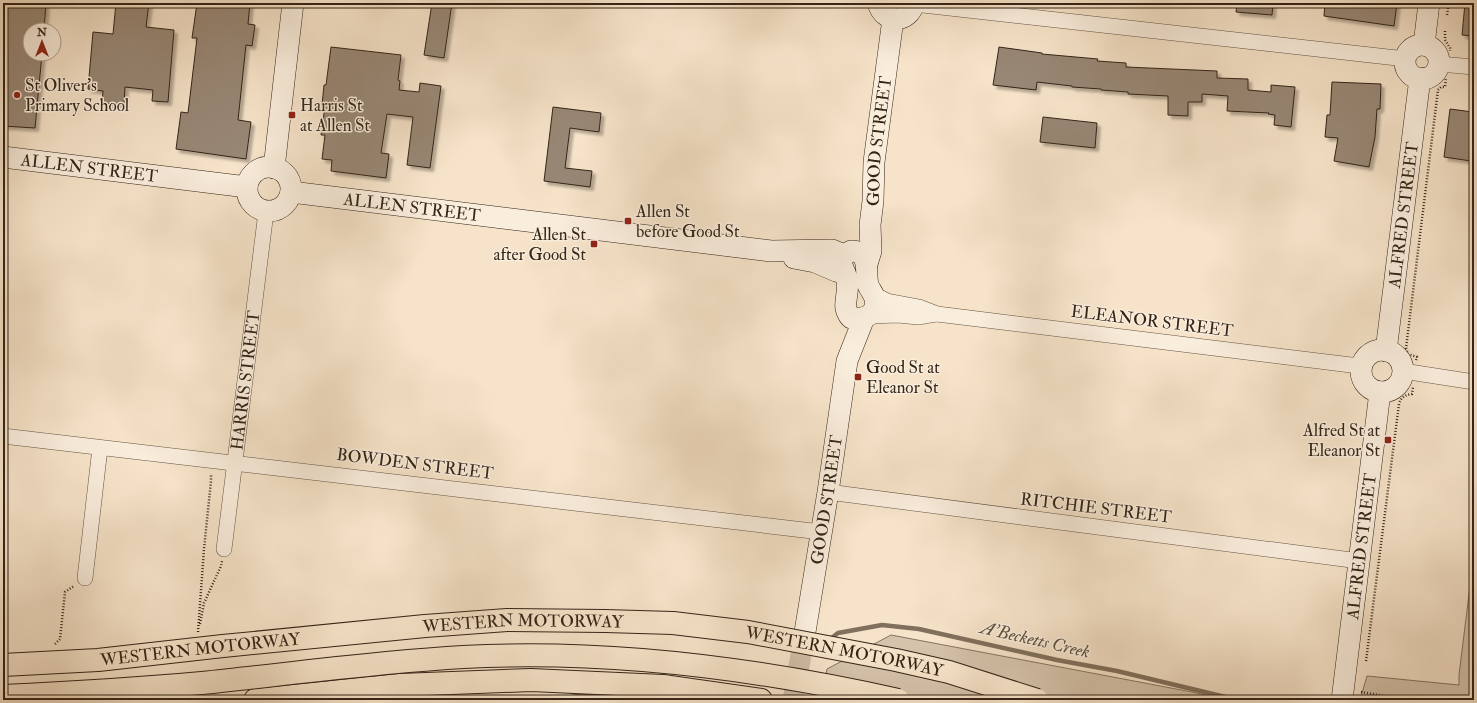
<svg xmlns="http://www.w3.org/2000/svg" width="1477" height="703" font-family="'IM FELL Double Pica',serif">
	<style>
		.green { fill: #d5c3ab; stroke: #847461 }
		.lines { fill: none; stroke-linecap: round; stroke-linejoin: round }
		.stream { stroke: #80705d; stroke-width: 4.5 }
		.building { fill: #988774; stroke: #332417; filter: url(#shadow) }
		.secondary-tunnel { stroke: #cfbda5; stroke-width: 21; stroke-dasharray: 21 10; stroke-linecap: butt }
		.street-casing { stroke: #645444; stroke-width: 16 }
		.secondary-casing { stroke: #332417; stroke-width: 22 }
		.highway-casing { stroke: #332417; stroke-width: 24 }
		.path { stroke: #332417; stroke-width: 2.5; stroke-dasharray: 1 2; stroke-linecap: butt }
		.street { stroke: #f9eddc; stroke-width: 15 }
		.secondary { stroke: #f9eddc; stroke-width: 21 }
		.highway { stroke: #f6e3c9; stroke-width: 22 }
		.highway-bridge-casing { stroke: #332417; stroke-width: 24; stroke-linecap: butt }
		.highway-bridge { stroke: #f6e3c9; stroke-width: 22 }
		.poi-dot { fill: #8f2418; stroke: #f9eddc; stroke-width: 1.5 }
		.labels { text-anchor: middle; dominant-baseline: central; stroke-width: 3; stroke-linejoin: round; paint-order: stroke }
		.poi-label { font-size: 17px; fill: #332417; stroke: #f9eddc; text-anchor: start }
		.street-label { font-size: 17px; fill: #332417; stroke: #f9eddc }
		.water-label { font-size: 18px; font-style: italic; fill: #605040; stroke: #f9eddc }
	</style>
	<defs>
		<filter id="shadow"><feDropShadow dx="3.5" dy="3.5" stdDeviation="1" flood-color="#0004"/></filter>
	</defs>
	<rect width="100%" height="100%" fill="#f6e3c9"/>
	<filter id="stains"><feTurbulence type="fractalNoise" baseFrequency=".005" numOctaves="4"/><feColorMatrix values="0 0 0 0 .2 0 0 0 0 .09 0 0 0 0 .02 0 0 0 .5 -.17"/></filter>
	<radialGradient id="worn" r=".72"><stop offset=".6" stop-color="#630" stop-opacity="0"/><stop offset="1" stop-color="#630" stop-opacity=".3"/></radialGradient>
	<g class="green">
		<path d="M 1471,578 L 1474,579 L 1474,700 L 1360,700 L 1367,676 L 1459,685 L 1459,675 Z"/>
		<path d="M 891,635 L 1192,692 L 1227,700 L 821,700 L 827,669 Z"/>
	</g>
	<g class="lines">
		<g class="stream">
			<path d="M 829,640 L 838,633 L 882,625 L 919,629 L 1057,660 L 1117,671 L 1238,700"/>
			<path d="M 572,692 L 624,700"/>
			<path d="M 367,700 L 381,698"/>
		</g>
	</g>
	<g class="building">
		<path d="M 4,3 L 46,3 L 44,30 L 30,30 L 30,54 L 42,54 L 35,128 L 3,126 Z"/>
		<path d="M 116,3 L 149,3 L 146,27 L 174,30 L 168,102 L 152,101 L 153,90 L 125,87 L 124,105 L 102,103 L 103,91 L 88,89 L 93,32 L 113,34 Z"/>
		<path d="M 197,3 L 250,3 L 248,24 L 255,25 L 252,46 L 246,45 L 238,120 L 251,122 L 246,159 L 176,149 L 181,112 L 188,113 L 197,38 L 192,38 Z"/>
		<path d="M 432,3 L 452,3 L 444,58 L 424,55 Z"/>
		<path d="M 1237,3 L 1273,3 L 1272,15 L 1236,12 Z"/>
		<path d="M 1325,3 L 1397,3 L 1394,26 L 1324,16 Z"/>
		<path d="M 1465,3 L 1474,3 L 1474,36 L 1462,35 Z"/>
		<path d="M 331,47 L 401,55 L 398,80 L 400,81 L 399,90 L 419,92 L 420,83 L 441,86 L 430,168 L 407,165 L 413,117 L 387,114 L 381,153 L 389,154 L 386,178 L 331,171 L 332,160 L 322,159 L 325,135 L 321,135 L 325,106 L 322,105 L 324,85 L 326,85 Z"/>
		<path d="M 999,47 L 1042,53 L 1042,54 L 1098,59 L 1097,61 L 1126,63 L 1126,67 L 1217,71 L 1217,78 L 1248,79 L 1248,90 L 1271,92 L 1271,85 L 1295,87 L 1291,127 L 1274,125 L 1275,115 L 1268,114 L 1269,113 L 1227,111 L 1228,96 L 1202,94 L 1202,102 L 1188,102 L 1188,116 L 1168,115 L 1168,96 L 1128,94 L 1128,92 L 1101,90 L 1101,89 L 1072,87 L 1072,86 L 1037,82 L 1036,90 L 993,85 Z"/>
		<path d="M 1332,82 L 1381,84 L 1380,109 L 1377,109 L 1375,137 L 1369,167 L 1334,161 L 1338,138 L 1325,137 L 1327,115 L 1330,115 Z"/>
		<path d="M 553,107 L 601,113 L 599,132 L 570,128 L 565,168 L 592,171 L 590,187 L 544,181 Z"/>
		<path d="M 1450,109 L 1473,112 L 1471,125 L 1474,126 L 1474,140 L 1471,161 L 1444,157 Z"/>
		<path d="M 1043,117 L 1097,123 L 1095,148 L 1040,142 Z"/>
	</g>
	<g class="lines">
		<path class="secondary-tunnel" d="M 793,700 L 804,638"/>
		<defs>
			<g id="street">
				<path d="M 914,4 L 1406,59"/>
				<path d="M 1439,64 L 1474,67"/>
				<path d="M 873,294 L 887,301 L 919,307 L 937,314 L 1351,365 L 1362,365"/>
				<path d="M 870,316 L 898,315 L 918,317 L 936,314"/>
				<path d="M 1403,371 L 1474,382"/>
				<path d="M 3,436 L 821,532"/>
				<path d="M 828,492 L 1359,561"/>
				<path id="s1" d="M 224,549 L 266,212"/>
				<path d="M 85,578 L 100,448"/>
			</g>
			<g id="secondary">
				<path d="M 878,3 C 884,24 909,24 914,3"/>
				<path d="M 1424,45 L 1429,3"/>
				<circle cx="1422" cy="62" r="17"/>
				<path id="s2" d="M 3,157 L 247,187"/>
				<circle cx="269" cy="189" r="22"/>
				<path d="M 274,168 L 293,3"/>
				<path id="s3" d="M 291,192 L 771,251 L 832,250 L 844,255"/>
				<path d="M 851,251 C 871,251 865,272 868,285 C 870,290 874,294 875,299 C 878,315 864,320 851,318 C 840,306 850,295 847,281 C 847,275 843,269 841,263 L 844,255 Z"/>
				<path d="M 794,258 L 815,262 L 836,271 L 844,273"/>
				<path id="s4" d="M 867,264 L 871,251 L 870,225 L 873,201 L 874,162 L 893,19"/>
				<circle cx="1382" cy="371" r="21"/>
				<path id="s5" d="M 1386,351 L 1420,78"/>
				<path id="s6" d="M 804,638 L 828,492 L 847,361 L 864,318"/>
				<path id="s7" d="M 1342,700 L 1380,392"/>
			</g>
			<path id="highway" d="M 255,700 L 400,685 L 531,680 L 663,686 L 761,700"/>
		</defs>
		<use href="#street" class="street-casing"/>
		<use href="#secondary" class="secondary-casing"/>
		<use href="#highway" class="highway-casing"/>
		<g class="path">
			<path d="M 1447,15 L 1449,3"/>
			<path d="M 1445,31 L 1445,40 L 1450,48 L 1450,51"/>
			<path d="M 1416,360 L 1417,357 L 1408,354 L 1406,348 L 1438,90 L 1441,87 L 1445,87 L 1446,78"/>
			<path d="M 200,624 L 204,603 L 221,566 L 222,561"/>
			<path d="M 198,632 L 204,549 L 211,481 L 211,474"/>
			<path d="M 55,644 L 60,639 L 65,592 L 74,586"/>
			<path d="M 1366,661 L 1399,404 C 1401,397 1405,395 1412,394 L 1413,387"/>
			<path d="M 1361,692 L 1385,696 L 1453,698 L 1467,700"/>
		</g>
		<use href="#street" class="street"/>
		<use href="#secondary" class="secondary"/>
		<use href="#highway" class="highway"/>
		<defs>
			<g id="highway-bridge">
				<path id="s8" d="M 3,665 L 98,660 L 223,646 L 425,626 L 507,620 L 605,621 L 673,623 L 748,632 L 896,660 L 949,672 L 1037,700"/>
				<path d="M 3,696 C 69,693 135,689 202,683 C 289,674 375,662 463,657 C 610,649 755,668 898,700"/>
			</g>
		</defs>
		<use href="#highway-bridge" class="highway-bridge-casing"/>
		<use href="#highway-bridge" class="highway-bridge"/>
	</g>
	<g class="poi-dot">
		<circle cx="17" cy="95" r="4"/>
		<rect x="288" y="111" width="8" height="8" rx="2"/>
		<rect x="624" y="217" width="8" height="8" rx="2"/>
		<rect x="590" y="240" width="8" height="8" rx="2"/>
		<rect x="854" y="373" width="8" height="8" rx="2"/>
		<rect x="1384" y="436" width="8" height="8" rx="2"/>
	</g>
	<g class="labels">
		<g class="poi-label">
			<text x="25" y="85">St Oliver's<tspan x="25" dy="20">Primary School</tspan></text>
			<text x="300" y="105">Harris St<tspan x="300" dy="20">at Allen St</tspan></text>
			<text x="636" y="211">Allen St<tspan x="636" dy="20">before Good St</tspan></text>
			<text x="586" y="234" text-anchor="end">Allen St<tspan x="586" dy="20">after Good St</tspan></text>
			<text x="866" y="367">Good St at<tspan x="866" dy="20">Eleanor St</tspan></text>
			<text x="1380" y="430" text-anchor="end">Alfred St at<tspan x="1380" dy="20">Eleanor St</tspan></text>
		</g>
		<g class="street-label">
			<text stroke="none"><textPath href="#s4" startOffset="124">GOOD STREET</textPath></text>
			<text stroke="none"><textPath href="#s2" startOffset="87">ALLEN STREET</textPath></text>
			<text stroke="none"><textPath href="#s3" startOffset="122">ALLEN STREET</textPath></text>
			<text stroke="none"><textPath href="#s5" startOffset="137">ALFRED STREET</textPath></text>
			<text transform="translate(1152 321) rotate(7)">ELEANOR STREET</text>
			<text stroke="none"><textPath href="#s1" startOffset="170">HARRIS STREET</textPath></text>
			<text transform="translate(415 464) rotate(7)">BOWDEN STREET</text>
			<text stroke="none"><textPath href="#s6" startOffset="140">GOOD STREET</textPath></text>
			<text transform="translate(1096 508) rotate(7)">RITCHIE STREET</text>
			<text stroke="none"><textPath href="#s7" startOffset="155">ALFRED STREET</textPath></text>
			<text stroke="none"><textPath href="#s8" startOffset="522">WESTERN MOTORWAY</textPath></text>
			<text stroke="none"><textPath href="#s8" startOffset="198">WESTERN MOTORWAY</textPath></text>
			<text stroke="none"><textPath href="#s8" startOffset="846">WESTERN MOTORWAY</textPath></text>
		</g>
		<g class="water-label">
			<text transform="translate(1035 640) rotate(13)">A'Becketts Creek</text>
		</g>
	</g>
	<rect width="1477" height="703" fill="none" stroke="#f6e3c9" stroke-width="16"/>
	<rect x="4" y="4" width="1469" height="695" fill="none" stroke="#332417" stroke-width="2"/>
	<rect x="8" y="8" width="1461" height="687" fill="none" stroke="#332417"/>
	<g transform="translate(42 42)"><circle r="19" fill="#f9eddc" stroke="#aa9d8d"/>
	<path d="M0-3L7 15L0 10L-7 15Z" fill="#8f2418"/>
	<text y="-6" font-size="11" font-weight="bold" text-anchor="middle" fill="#332417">N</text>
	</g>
	<rect width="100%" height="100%" filter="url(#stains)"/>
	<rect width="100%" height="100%" fill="url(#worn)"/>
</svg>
